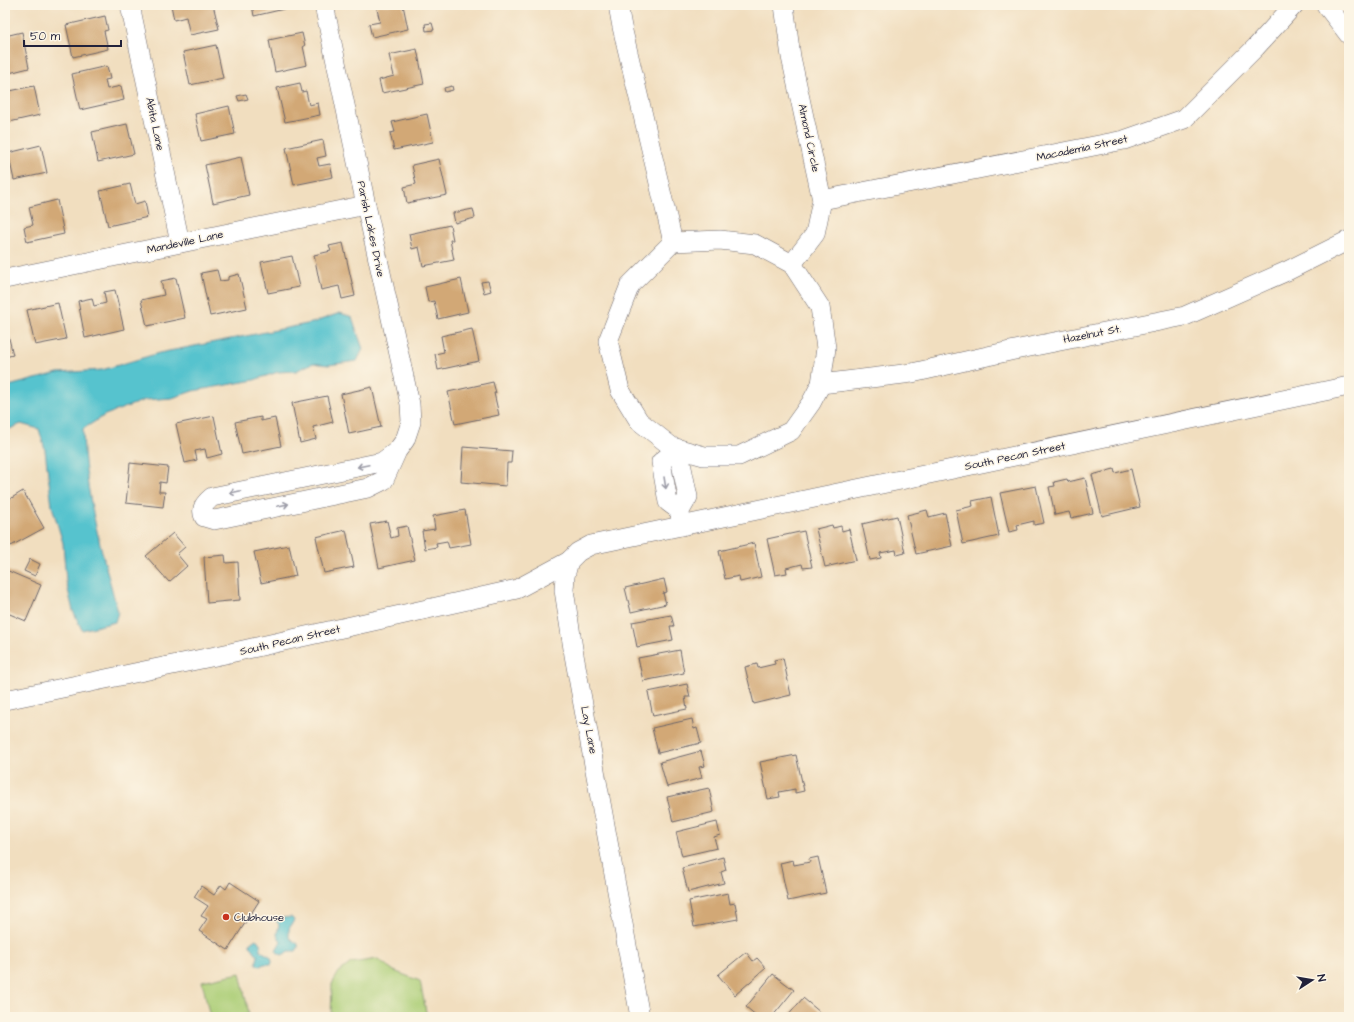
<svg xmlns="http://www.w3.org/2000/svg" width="1354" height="1022" font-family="'Architects Daughter',sans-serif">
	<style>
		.green { fill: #aacd75; stroke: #667858 }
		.water { fill: #56c3ce; stroke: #3c7284 }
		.building { fill: #d2a876 }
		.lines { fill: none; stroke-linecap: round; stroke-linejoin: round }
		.minor-casing { stroke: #6a6469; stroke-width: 20 }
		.minor { stroke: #fff; stroke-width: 19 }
		.oneway { stroke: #9c9ca7 }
		.poi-dot { fill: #c8321e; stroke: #fcf5e5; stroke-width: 1.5 }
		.labels { text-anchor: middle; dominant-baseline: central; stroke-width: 3; stroke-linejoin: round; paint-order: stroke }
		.street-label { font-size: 11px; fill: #22223b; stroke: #fcf5e5 }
		.poi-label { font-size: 11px; fill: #22223b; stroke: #fcf5e5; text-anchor: start }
	</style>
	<rect width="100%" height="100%" fill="#fcf5e5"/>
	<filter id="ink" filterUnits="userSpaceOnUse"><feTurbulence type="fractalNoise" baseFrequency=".025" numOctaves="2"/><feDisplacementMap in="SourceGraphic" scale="8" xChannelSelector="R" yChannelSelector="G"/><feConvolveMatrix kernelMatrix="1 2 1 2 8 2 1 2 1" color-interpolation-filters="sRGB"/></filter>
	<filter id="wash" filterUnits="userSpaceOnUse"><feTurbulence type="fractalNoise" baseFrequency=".012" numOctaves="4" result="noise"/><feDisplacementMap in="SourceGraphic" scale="16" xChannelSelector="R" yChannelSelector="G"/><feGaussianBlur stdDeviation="0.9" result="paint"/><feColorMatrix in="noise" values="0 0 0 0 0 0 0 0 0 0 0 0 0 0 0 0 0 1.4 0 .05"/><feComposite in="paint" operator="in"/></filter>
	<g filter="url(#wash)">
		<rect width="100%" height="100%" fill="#f1debf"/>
		<g class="green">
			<path d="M 378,959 L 394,971 L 420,981 L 427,1017 L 331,1017 L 332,984 L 339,972 L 351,963 Z"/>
			<path d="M 240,973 L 249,1014 L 233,1017 L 210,1017 L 202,981 Z"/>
		</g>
		<g class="water">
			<path d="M 340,313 L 352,317 L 363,349 L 357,361 L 328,365 L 313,363 L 296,371 L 278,372 L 254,380 L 193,391 L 172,398 L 145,400 L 105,415 L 83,429 C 84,492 102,552 118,612 L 115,622 L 82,630 L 73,611 L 66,581 L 63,543 L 52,506 L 45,450 L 39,429 L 21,424 L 5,431 L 5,387 L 58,373 L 102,370 L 159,353 L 312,323 Z"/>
			<path d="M 291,917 L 294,920 L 289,929 L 289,938 L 298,944 L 298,948 L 296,951 L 289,951 L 286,953 L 282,955 L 278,953 L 276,950 L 281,941 L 277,935 L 279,924 L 274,919 Z"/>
			<path d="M 256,939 L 261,943 L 260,950 C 264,955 272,953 272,962 L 271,964 L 264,964 L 260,966 L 256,964 L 258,956 L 250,945 L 250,943 Z"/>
		</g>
		<g id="blocks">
			<g class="building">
				<path d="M 171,5 L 213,5 L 219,29 L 190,35 L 186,17 L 174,20 Z"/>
				<path d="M 252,5 L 297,5 L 297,6 L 254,16 Z"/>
				<path d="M 376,5 L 403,5 L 408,29 L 372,37 L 369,24 L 380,22 Z"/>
				<path d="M 105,16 L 108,30 L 104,31 L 108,49 L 73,57 L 66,25 Z"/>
				<path d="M 432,23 L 434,30 L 426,31 L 425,24 Z"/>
				<path d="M 22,32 L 29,68 L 5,74 L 5,36 Z"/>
				<path d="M 302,33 L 305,46 L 303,46 L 307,65 L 275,72 L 269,40 Z"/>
				<path d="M 216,45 L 223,78 L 190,85 L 183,52 Z"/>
				<path d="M 417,49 L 424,84 L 382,93 L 379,80 L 394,76 L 389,55 Z"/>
				<path d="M 107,66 L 110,79 L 105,80 L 107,89 L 121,86 L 124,100 L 80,110 L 72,74 Z"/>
				<path d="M 300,83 L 302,92 L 306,91 L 309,105 L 318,103 L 320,115 L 285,122 L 277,88 Z"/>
				<path d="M 34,86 L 40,115 L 5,123 L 5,92 Z"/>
				<path d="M 452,86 L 453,90 L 445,92 L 444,88 Z"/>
				<path d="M 246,94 L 248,99 L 239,101 L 237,96 Z"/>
				<path d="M 229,106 L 235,134 L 201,141 L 195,114 Z"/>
				<path d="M 427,114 L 433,142 L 394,150 L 390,133 L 395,132 L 392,122 Z"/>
				<path d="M 127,124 L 134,154 L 98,162 L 92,132 Z"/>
				<path d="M 323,140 L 326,156 L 317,158 L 319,166 L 330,164 L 333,177 L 294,185 L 286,148 Z"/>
				<path d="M 41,145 L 47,173 L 14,180 L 8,153 Z"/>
				<path d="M 241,157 L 249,195 L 213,203 L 205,165 Z"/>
				<path d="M 439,159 L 447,195 L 407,203 L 404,187 L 416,184 L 412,165 Z"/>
				<path d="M 130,184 L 135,204 L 145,201 L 148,217 L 108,226 L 100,191 Z"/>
				<path d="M 57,200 L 64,234 L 27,242 L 24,227 L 33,225 L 29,207 Z"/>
				<path d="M 473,209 L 475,218 L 455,223 L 453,213 Z"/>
				<path d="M 450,225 L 453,240 L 450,240 L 454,260 L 423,266 L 419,247 L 412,249 L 409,234 Z"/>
				<path d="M 343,243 L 355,296 L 342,299 L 339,286 L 321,290 L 314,255 L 331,251 L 329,246 Z"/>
				<path d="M 292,256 L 299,287 L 268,293 L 261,262 Z"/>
				<path d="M 217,270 L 220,281 L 228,280 L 228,277 L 239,274 L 247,308 L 210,316 L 201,273 Z"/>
				<path d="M 176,278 L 185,318 L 147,326 L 141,300 L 164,295 L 161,281 Z"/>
				<path d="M 461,279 L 468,312 L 438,319 L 434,301 L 428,302 L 425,287 Z"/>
				<path d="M 488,281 L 491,291 L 484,293 L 481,282 Z"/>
				<path d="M 115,290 L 124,329 L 85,338 L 78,301 L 92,298 L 94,306 L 106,303 L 104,292 Z"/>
				<path d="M 58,303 L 66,339 L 35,345 L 27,310 Z"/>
				<path d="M 472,329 L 479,361 L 438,370 L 435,354 L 444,352 L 441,336 Z"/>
				<path d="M 5,330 L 7,330 L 13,355 L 5,357 Z"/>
				<path d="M 493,382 L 496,393 L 494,393 L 499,415 L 455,424 L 448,392 Z"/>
				<path d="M 372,387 L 381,427 L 349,434 L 341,394 Z"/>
				<path d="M 327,396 L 333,422 L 313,427 L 316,439 L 300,443 L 292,403 Z"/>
				<path d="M 214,416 L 222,454 L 207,458 L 205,449 L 195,451 L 197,460 L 185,463 L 176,424 Z"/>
				<path d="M 261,417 L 261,421 L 275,418 L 281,446 L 242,454 L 235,422 Z"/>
				<path d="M 463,447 L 512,451 L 511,463 L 507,463 L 506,486 L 461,482 Z"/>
				<path d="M 130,463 L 168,467 L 166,483 L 160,482 L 159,492 L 165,492 L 163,507 L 126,503 Z"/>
				<path d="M 1114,469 L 1115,473 L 1131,469 L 1140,507 L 1102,516 L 1092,475 Z"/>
				<path d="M 1085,478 L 1093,513 L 1071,518 L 1069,512 L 1055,515 L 1049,487 L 1055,486 L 1054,482 L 1067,479 L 1068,482 Z"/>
				<path d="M 1036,486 L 1044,523 L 1034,525 L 1034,521 L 1017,525 L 1018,530 L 1009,532 L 1000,493 Z"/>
				<path d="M 23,491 L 44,528 L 11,546 L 5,535 L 5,502 Z"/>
				<path d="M 991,497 L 999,536 L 963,544 L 956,510 L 973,506 L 972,501 Z"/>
				<path d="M 465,510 L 471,544 L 449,548 L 447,541 L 436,543 L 437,547 L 425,549 L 422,531 L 435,529 L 433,516 Z"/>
				<path d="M 927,510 L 929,517 L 945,513 L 952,546 L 916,554 L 907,515 Z"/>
				<path d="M 897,516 L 905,553 L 897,555 L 896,550 L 880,553 L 881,558 L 870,560 L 862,524 Z"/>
				<path d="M 387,521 L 391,538 L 398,536 L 397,528 L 407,526 L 415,560 L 379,568 L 370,524 Z"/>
				<path d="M 832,525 L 833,528 L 841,526 L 842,531 L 849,529 L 856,560 L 825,567 L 816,529 Z"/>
				<path d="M 346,530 L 354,567 L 324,573 L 316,537 Z"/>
				<path d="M 804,531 L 812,567 L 803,568 L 802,564 L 786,568 L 787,573 L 775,575 L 767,539 Z"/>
				<path d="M 173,533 L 185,547 L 177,554 L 187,566 L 169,582 L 146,556 Z"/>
				<path d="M 754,543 L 761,577 L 740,582 L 739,576 L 725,579 L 719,551 Z"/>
				<path d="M 289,545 L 296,576 L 261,583 L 254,552 Z"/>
				<path d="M 225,555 L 226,563 L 238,562 L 240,600 L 207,603 L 204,557 Z"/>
				<path d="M 30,559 L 40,564 L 35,576 L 24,571 Z"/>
				<path d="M 6,570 L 41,585 L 26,621 L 5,612 L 5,573 Z"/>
				<path d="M 664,579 L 667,592 L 663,593 L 666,604 L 631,612 L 625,588 Z"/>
				<path d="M 671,615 L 674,626 L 670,626 L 673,640 L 637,647 L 632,622 Z"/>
				<path d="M 680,650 L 684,673 L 643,681 L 638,658 Z"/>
				<path d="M 783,658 L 791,695 L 754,704 L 745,667 L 757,664 L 758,668 L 775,664 L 774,660 Z"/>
				<path d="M 687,684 L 690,697 L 685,697 L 687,709 L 653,716 L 648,692 Z"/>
				<path d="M 692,719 L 694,729 L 697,728 L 701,743 L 658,753 L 652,728 Z"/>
				<path d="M 701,751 L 705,766 L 699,767 L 702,778 L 667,787 L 660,762 Z"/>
				<path d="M 796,755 L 804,791 L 795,793 L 795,789 L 779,792 L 780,797 L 768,799 L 760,762 Z"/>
				<path d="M 709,788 L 714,812 L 673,822 L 667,797 Z"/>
				<path d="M 717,822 L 720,835 L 714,837 L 717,848 L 682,856 L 676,832 Z"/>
				<path d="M 723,857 L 726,870 L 721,872 L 724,883 L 688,892 L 682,868 Z"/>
				<path d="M 818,857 L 826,893 L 788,901 L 780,863 L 793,860 L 794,865 L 810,862 L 809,859 Z"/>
				<path d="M 230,882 L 259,901 L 228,950 L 199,931 L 207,919 L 201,916 L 208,906 L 194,897 L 201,886 L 214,895 L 221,885 L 226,889 Z"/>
				<path d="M 728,893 L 730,904 L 735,903 L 738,919 L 694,927 L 689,901 Z"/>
				<path d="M 746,952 L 753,961 L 757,958 L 766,968 L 735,995 L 718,975 Z"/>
				<path d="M 773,974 L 794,990 L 772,1017 L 758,1017 L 746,1007 Z"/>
				<path d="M 803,998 L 821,1013 L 817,1017 L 787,1017 Z"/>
			</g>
		</g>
	</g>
	<g filter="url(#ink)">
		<use href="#blocks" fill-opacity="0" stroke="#6a6469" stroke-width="1"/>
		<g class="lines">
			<defs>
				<g id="minor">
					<path d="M 130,5 L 180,243"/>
					<path d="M 324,5 L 366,205 L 410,404 L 411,422 L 405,440 L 397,451 L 384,480 L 368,488 L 214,520 L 204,517 C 200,508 205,503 212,497 L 382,462 L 397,451"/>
					<path d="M 618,5 L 622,27 L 673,242"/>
					<path d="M 784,5 L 791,57 L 822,200 L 815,234 L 792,264"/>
					<path d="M 1326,5 L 1349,35"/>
					<path d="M 822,200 L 1124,140 L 1184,119 L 1256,47 L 1294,5"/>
					<path d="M 720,240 L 755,244 L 792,264 L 820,307 L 826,348 L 821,384 L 811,403 L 791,431 L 739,456 L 704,456 L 672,447 L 639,421 L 620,390 L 608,341 L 630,285 L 673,242 Z"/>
					<path d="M 5,279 L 366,205"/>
					<path d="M 821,384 L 912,373 L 1010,351 L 1185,316 L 1287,271 L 1349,240"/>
					<path d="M 672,453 L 680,458 L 688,497 L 680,511 L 681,526"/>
					<path d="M 672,453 L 661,462 L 668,502 L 680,511"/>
					<path d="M 5,700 L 230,653 L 517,589 L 569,561"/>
					<path d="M 640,1017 L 574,655 L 564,590 L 565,576 L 569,561 L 578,552 L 591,545 L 681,526 L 1349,386"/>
				</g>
			</defs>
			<use href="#minor" class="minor-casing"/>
			<use href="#minor" class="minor"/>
		</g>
		<defs><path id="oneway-shaft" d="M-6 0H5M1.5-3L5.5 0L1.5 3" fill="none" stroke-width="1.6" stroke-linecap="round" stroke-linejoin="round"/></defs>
		<g class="oneway">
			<use href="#oneway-shaft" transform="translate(363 466) rotate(168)"/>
			<use href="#oneway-shaft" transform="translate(665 483) rotate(81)"/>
			<use href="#oneway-shaft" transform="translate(235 492) rotate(168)"/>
			<use href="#oneway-shaft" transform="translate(283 505) rotate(-12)"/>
		</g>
	</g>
	<circle class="poi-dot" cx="226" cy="917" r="4"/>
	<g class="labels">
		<g class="street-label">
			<text transform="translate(155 124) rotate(78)">Abita Lane</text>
			<text transform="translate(809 138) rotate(78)">Almond Circle</text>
			<text transform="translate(1082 148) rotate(-12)">Macademia Street</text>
			<text transform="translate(371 229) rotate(78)">Parish Lakes Drive</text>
			<text transform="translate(185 242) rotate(-12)">Mandeville Lane</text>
			<text transform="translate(1092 334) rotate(-11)">Hazelnut St.</text>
			<text transform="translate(1015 456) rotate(-12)">South Pecan Street</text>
			<text transform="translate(290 640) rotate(-13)">South Pecan Street</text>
			<text transform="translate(589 730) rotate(79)">Lay Lane</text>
		</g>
		<g class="poi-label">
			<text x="234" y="917">Clubhouse</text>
		</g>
	</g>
	<rect width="1354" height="1022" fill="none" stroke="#fcf5e5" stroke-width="20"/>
	<g transform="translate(1312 980) rotate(78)" stroke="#fcf5e5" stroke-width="3" paint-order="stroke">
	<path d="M0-3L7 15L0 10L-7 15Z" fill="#22223b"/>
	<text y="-6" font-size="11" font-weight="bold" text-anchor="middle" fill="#22223b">N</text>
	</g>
	<path d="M24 40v6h97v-6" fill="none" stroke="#22223b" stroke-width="2"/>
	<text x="30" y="40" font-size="12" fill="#22223b" stroke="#fcf5e5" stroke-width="3" paint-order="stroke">50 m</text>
</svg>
